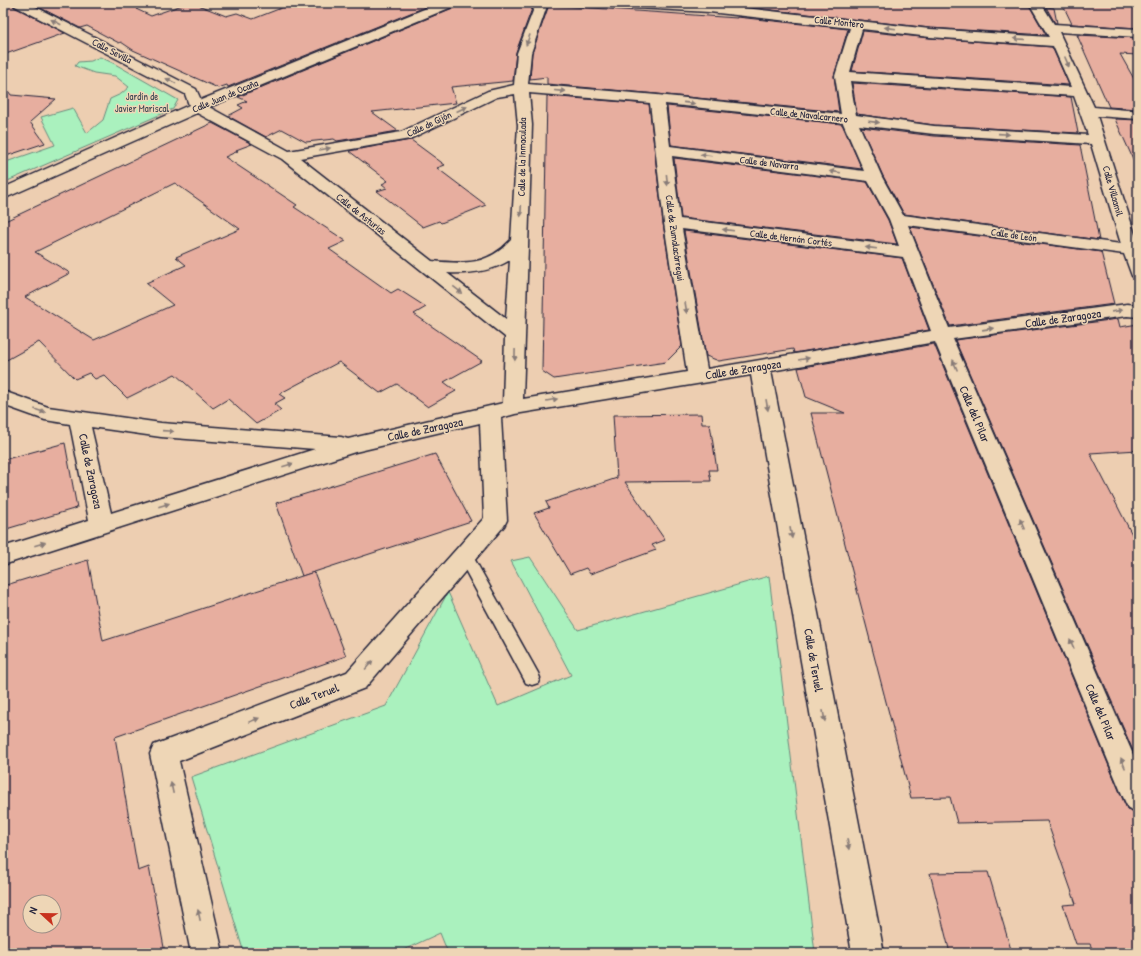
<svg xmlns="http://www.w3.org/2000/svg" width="1141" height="956" font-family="'Patrick Hand',sans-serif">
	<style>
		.green { fill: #aaf1be; stroke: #668a7c }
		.building { fill: #e7ae9f; stroke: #22223b; fill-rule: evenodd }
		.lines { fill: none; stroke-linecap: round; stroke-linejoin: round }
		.lane-casing { stroke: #22223b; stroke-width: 3 }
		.street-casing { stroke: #22223b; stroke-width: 3 }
		.lane { fill: #eed6b6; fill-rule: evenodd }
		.street { fill: #eed6b6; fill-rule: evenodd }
		.oneway { fill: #887c78 }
		.labels { text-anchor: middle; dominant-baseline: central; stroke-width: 3; stroke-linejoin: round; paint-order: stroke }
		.far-street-label { font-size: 10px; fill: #22223b; stroke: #eed6b6 }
		.far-park-label { font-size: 10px; fill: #36414f; stroke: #eed6b6 }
		.street-label { font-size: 12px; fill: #22223b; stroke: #eed6b6 }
	</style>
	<rect width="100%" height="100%" fill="#edceb1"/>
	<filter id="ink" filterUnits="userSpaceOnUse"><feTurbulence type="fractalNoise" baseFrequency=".025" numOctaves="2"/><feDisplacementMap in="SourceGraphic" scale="8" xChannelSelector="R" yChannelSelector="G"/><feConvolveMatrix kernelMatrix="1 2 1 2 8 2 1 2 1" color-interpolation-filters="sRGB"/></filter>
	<g filter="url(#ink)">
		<g class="green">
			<path d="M 100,57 L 115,64 L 178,100 L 173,109 L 3,183 L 3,163 L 55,145 L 41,117 L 73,108 L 87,133 L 103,120 L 110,99 L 121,94 L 129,87 L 115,76 L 94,73 L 75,66 L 78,62 L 91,61 Z"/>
			<path d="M 530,557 L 578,630 L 769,576 L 815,953 L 448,953 L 440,933 L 397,953 L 244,953 L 191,777 L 386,706 L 448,592 L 498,706 L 571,675 L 511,561 Z"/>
		</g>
		<g class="building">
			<path d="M 3,3 L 12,3 L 14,7 L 65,33 L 3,55 Z"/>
			<path d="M 31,3 L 139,3 L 139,7 L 136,9 L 151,16 L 188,3 L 193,3 L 226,16 L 237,13 L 253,19 L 294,3 L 435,3 L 228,87 L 227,85 L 218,88 L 133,50 L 121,42 L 119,43 L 87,26 L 80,28 Z"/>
			<path d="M 457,3 L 534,3 L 516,52 L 513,81 L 451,87 L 456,103 L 372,112 L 398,131 L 337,141 L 334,139 L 306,142 L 282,129 L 266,137 L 228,116 L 243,108 L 238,105 L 247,101 L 238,97 L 455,7 Z"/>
			<path d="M 738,3 L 937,3 L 1030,7 L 1046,35 L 930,28 L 737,6 Z"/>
			<path d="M 1062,3 L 1138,3 L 1138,28 L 1072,24 Z"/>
			<path d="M 549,5 L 737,18 L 737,17 L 848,29 L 834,76 L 839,112 L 657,94 L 547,84 L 547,77 L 530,79 L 532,53 Z"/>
			<path d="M 1046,7 L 1054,8 L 1057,23 L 1055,23 Z"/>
			<path d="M 863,31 L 930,38 L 1052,47 L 1069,85 L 852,71 Z"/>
			<path d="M 1077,35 L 1138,38 L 1138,55 L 1120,54 L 1138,86 L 1138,109 L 1109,107 Z"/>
			<path d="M 3,83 L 11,95 L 56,99 L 30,122 L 45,143 L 3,157 Z"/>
			<path d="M 852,83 L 1071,97 L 1078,133 L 934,125 L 857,114 Z"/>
			<path d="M 547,96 L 649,104 L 663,223 L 682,346 L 666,362 L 554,379 L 542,371 Z"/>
			<path d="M 667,106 L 842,124 L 862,169 L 671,145 Z"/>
			<path d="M 1115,119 L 1138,120 L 1138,170 Z"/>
			<path d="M 212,123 L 252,144 L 236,150 L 238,151 L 225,157 L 297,205 L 294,207 L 346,241 L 329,249 L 391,293 L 398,289 L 426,307 L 414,314 L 482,361 L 444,382 L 456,391 L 428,407 L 397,384 L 380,393 L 339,362 L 279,394 L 285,398 L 274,404 L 281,410 L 256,424 L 228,399 L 213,408 L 175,374 L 127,398 L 104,375 L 95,379 L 89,373 L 75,379 L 39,342 L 3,362 L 3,222 ZM 175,183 L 240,229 L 176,257 L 186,265 L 146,283 L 173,305 L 94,340 L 25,297 L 70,273 L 35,252 Z"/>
			<path d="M 861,127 L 934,136 L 1080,145 L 1099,240 L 904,214 L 883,176 Z"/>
			<path d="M 411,140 L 445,165 L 437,168 L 486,205 L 441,223 L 439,221 L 423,227 L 377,191 L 387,188 L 382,184 L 388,181 L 349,151 Z"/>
			<path d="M 674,158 L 867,182 L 888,220 L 897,244 L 681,218 Z"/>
			<path d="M 910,227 L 1101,252 L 1114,304 L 950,326 Z"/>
			<path d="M 684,231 L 902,258 L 929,330 L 794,353 L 793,349 L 719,361 L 706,356 Z"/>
			<path d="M 1118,319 L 1120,327 L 1138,324 L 1138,450 L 1090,453 L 1138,546 L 1138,762 L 955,340 Z"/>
			<path d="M 934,344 L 1123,800 L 1127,809 L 1138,813 L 1138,953 L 1094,953 L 1090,944 L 1076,944 L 1063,905 L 1076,904 L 1047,821 L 957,823 L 950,797 L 911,798 L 811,413 L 845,413 L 806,397 L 798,368 Z"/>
			<path d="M 701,414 L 702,424 L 710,424 L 717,470 L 709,470 L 711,481 L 625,482 L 665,540 L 652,545 L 656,550 L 590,574 L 586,568 L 570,574 L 534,513 L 549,508 L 546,502 L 617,478 L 613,415 Z"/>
			<path d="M 65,443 L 77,508 L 3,530 L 3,460 Z"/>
			<path d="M 435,454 L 471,521 L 302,576 L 276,503 Z"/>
			<path d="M 88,560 L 103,641 L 314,572 L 346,656 L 115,737 L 138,871 L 149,867 L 165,953 L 3,953 L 3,586 ZM 30,902 L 54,902 L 54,926 L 30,926 Z"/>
			<path d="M 988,872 L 1012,953 L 950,953 L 930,873 Z"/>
		</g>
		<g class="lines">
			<defs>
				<path id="lane" d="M 465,549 L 470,551 L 538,673 L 540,678 L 538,683 L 532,685 L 526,683 L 457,555 L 460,551 Z"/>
				<path id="street" d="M 13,3 L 28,3 L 196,89 L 201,100 L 439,3 L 456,3 L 454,6 L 209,107 L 289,151 L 401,132 L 488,91 L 514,85 L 517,53 L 536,3 L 548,3 L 531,53 L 528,84 L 657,95 L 841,114 L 835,76 L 850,28 L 709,12 L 620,7 L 616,6 L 614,3 L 709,4 L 930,29 L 1049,37 L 1029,3 L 1041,3 L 1054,24 L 1138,29 L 1138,37 L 1059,32 L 1094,107 L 1138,111 L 1138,119 L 1097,116 L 1138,244 L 1138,277 L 1132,276 L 1124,254 L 908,225 L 949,328 L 1127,304 L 1138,305 L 1138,317 L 1127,316 L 953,339 L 1138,766 L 1138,812 L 1128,808 L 1124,799 L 935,342 L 771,371 L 884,953 L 852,953 L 751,375 L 515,414 L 501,418 L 507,520 L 504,526 L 365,688 L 179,761 L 223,953 L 191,953 L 150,754 L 154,745 L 347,672 L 484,518 L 480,423 L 355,452 L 3,565 L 3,547 L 89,520 L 70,424 L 45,420 L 3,405 L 3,391 L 48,407 L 161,423 L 341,437 L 348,439 L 503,403 L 505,337 L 282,159 L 197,113 L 3,199 L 3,188 L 189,105 L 185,94 L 15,6 ZM 862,29 L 930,37 L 1053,46 L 1071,87 L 850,72 ZM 850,81 L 1074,96 L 1088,135 L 934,126 L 856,115 ZM 529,93 L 650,103 L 664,223 L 687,372 L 523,399 L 532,125 ZM 515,94 L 518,125 L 511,240 C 487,266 464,264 432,261 L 300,158 L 410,139 L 497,97 ZM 665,104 L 843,123 L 864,171 L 670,146 ZM 859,125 L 934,134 L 1091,144 L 1121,244 L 903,215 L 882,177 ZM 672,156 L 868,181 L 889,219 L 899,246 L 680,219 ZM 682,229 L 903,257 L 931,331 L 707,369 ZM 510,260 L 506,319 L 447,273 C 469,274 491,272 510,260 ZM 91,427 L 161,437 L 315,449 L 111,513 Z"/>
			</defs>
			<use href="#lane" class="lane-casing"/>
			<use href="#street" class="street-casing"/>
			<use href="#lane" class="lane"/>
			<use href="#street" class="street"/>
		</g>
		<defs><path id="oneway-solid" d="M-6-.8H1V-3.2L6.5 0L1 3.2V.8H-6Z"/></defs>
		<g class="oneway">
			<use href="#oneway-solid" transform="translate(56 22) rotate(-153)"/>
			<use href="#oneway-solid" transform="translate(890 28) rotate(-173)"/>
			<use href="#oneway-solid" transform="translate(1019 39) rotate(-176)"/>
			<use href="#oneway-solid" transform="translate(528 40) rotate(110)"/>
			<use href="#oneway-solid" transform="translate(1067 62) rotate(67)"/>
			<use href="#oneway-solid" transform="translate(171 81) rotate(-153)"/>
			<use href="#oneway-solid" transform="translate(560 91) rotate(5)"/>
			<use href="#oneway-solid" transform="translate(689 103) rotate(6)"/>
			<use href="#oneway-solid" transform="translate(462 109) rotate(-25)"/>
			<use href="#oneway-solid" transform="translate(874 122) rotate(7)"/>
			<use href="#oneway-solid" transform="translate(1004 134) rotate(4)"/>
			<use href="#oneway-solid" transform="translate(325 149) rotate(-10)"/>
			<use href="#oneway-solid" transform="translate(706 155) rotate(-173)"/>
			<use href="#oneway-solid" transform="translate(835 172) rotate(-173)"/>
			<use href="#oneway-solid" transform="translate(667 180) rotate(84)"/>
			<use href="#oneway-solid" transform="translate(521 211) rotate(93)"/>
			<use href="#oneway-solid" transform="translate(728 230) rotate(-173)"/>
			<use href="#oneway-solid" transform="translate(871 248) rotate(-173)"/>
			<use href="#oneway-solid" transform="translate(458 290) rotate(38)"/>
			<use href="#oneway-solid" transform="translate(686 308) rotate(81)"/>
			<use href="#oneway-solid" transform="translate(1117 311) rotate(-8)"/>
			<use href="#oneway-solid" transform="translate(988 329) rotate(-8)"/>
			<use href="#oneway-solid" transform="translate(515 355) rotate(91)"/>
			<use href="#oneway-solid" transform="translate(804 359) rotate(-10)"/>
			<use href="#oneway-solid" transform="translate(955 365) rotate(-113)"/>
			<use href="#oneway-solid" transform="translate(552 400) rotate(-10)"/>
			<use href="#oneway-solid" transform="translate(767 405) rotate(80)"/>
			<use href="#oneway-solid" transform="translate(40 411) rotate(19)"/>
			<use href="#oneway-solid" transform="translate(168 431) rotate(4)"/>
			<use href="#oneway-solid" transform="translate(288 465) rotate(-18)"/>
			<use href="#oneway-solid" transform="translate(164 505) rotate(-18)"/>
			<use href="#oneway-solid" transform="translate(1022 524) rotate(-113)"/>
			<use href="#oneway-solid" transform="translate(791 533) rotate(80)"/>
			<use href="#oneway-solid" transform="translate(40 544) rotate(-18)"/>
			<use href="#oneway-solid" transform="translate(1072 644) rotate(-113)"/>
			<use href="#oneway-solid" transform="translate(369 665) rotate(-49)"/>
			<use href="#oneway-solid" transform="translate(824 716) rotate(80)"/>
			<use href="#oneway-solid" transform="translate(254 720) rotate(-21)"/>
			<use href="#oneway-solid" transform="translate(1123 763) rotate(-113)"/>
			<use href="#oneway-solid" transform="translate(172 788) rotate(-102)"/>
			<use href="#oneway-solid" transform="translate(848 844) rotate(80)"/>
			<use href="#oneway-solid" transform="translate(199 915) rotate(-102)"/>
		</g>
	</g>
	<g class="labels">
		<g class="far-street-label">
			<text transform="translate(839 22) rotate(6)">Calle Montero</text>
			<text transform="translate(112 51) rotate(27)">Calle Sevilla</text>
			<text transform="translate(225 96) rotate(-23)">Calle Juan de Ocaña</text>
			<text transform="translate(809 115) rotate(6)">Calle de Navalcarnero</text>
			<text transform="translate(429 124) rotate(-25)">Calle de Gijón</text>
			<text transform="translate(522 157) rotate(-89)">Calle de la Inmaculada</text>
			<text transform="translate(769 163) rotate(7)">Calle de Navarra</text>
			<text transform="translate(1113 191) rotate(74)">Calle Villaamil</text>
			<text transform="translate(361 214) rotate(38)">Calle de Asturias</text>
			<text transform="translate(1014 235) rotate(8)">Calle de León</text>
			<text transform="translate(675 238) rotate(82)">Calle de Zumalacárregui</text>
			<text transform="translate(791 238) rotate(7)">Calle de Hernán Cortés</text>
		</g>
		<g class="far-park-label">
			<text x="142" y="96">Jardín de<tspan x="142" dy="12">Javier Mariscal</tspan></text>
		</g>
		<g class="street-label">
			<text transform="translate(1063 318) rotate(-8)">Calle de Zaragoza</text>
			<text transform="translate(743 369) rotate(-9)">Calle de Zaragoza</text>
			<text transform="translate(975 414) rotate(67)">Calle del Pilar</text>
			<text transform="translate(425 429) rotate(-12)">Calle de Zaragoza</text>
			<text transform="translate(91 471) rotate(78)">Calle de Zaragoza</text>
			<text transform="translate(814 660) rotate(80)">Calle de Teruel</text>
			<text transform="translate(314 696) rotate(-21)">Calle Teruel</text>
			<text transform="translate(1101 712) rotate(67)">Calle del Pilar</text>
		</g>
	</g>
	<rect width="1141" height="956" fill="none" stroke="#eed6b6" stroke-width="16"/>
	<rect x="8" y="8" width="1125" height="940" fill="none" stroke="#22223b" stroke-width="1.5" filter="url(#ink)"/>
	<g transform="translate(42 914) rotate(292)"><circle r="19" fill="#eed6b6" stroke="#9c8e85"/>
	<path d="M0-3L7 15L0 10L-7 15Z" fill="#c8321e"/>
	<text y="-6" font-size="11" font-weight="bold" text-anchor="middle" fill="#22223b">N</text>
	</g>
</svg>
